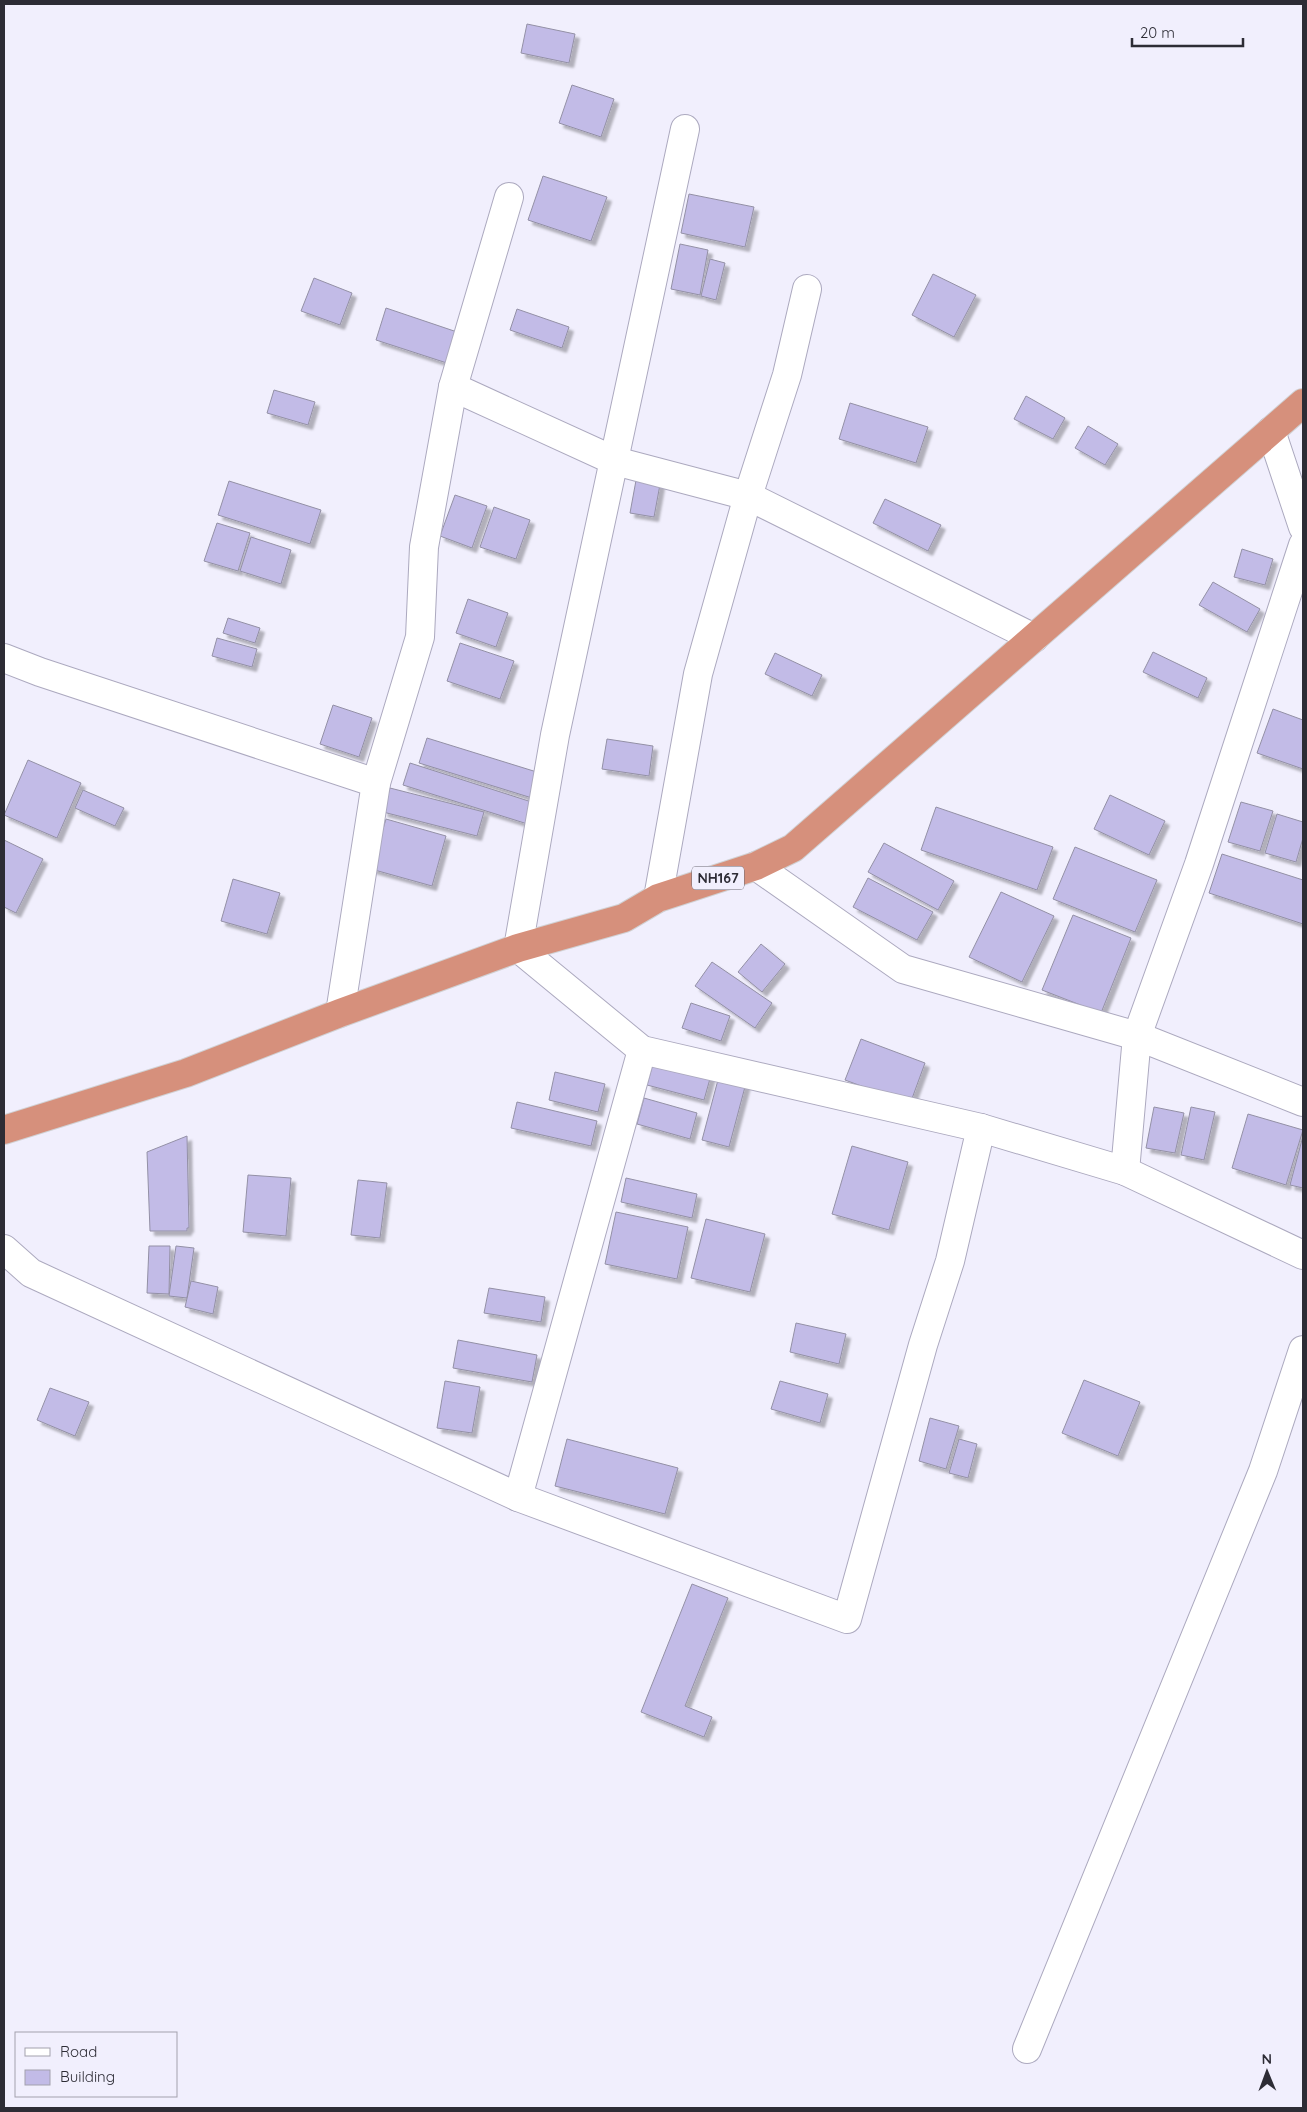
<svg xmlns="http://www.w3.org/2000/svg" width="1307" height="2112" font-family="Quicksand,sans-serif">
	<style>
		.building { fill: #c2bbe7; stroke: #9390a5; filter: url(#shadow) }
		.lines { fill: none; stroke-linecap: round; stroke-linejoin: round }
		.minor-casing { stroke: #aca9bf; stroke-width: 30 }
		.trunk-casing { stroke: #d1d1d3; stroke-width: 30 }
		.minor { stroke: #fff; stroke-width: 28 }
		.trunk { stroke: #d6907c; stroke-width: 28 }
		.labels { text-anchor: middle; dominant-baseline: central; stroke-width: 4.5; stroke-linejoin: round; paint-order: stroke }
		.shield { fill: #f1effd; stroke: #686671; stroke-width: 1 }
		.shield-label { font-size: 14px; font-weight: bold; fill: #2d2c35 }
	</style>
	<defs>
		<filter id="shadow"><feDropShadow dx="4.5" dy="4.5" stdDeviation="1" flood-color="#0004"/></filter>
	</defs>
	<rect width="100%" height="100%" fill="#f1effd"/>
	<g class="building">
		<path d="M 527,24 L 575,34 L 569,63 L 521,53 Z"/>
		<path d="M 572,85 L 614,99 L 601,137 L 559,123 Z"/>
		<path d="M 543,176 L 607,197 L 591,241 L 528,220 Z"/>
		<path d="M 689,194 L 754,207 L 745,247 L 681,233 Z"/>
		<path d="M 680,244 L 708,250 L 700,295 L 671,289 Z"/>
		<path d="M 710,259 L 725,263 L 716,300 L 701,296 Z"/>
		<path d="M 933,274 L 976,295 L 954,337 L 912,315 Z"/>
		<path d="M 314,278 L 352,293 L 340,325 L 301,311 Z"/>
		<path d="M 386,308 L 463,334 L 453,365 L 376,340 Z"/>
		<path d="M 517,309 L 569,327 L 562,348 L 510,330 Z"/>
		<path d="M 274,390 L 315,402 L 308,425 L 267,413 Z"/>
		<path d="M 1026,396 L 1065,418 L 1053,439 L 1014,419 Z"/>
		<path d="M 850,403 L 928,427 L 916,463 L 839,439 Z"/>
		<path d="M 1088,426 L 1118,444 L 1105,465 L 1075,448 Z"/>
		<path d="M 637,475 L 661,479 L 654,517 L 630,513 Z"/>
		<path d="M 229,481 L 321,510 L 310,544 L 218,515 Z"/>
		<path d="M 455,495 L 487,506 L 472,548 L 440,536 Z"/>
		<path d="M 885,499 L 941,525 L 928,551 L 873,523 Z"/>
		<path d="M 494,507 L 530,520 L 516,559 L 480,547 Z"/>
		<path d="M 217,523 L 250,533 L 238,571 L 204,561 Z"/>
		<path d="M 251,537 L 291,550 L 281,584 L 240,571 Z"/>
		<path d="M 1242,549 L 1273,559 L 1265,585 L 1234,577 Z"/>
		<path d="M 1213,582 L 1260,609 L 1247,632 L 1199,605 Z"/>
		<path d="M 468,599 L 508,613 L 496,647 L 456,633 Z"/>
		<path d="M 228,618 L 260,628 L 255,643 L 223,633 Z"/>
		<path d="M 217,638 L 257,649 L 252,667 L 212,656 Z"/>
		<path d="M 460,643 L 514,661 L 500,699 L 447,681 Z"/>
		<path d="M 1153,652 L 1207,678 L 1198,698 L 1143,672 Z"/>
		<path d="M 775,653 L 822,675 L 812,696 L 765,674 Z"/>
		<path d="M 333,705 L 372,718 L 359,757 L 320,744 Z"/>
		<path d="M 1273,709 L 1303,720 L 1303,769 L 1257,753 Z"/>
		<path d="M 427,738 L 540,773 L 532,798 L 419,763 Z"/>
		<path d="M 607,739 L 653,746 L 649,776 L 602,769 Z"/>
		<path d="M 28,760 L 81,783 L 57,838 L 4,815 Z"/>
		<path d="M 410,763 L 541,805 L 534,826 L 403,785 Z"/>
		<path d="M 390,788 L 484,812 L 477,836 L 383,812 Z"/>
		<path d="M 83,790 L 124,808 L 115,826 L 75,808 Z"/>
		<path d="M 1110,795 L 1165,821 L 1149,855 L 1094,829 Z"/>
		<path d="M 1241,802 L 1273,811 L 1260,851 L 1228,842 Z"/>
		<path d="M 936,807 L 1053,847 L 1037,890 L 921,850 Z"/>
		<path d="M 1277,814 L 1303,822 L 1303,838 L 1296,862 L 1265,853 Z"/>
		<path d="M 386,819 L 446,836 L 432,886 L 371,869 Z"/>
		<path d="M 4,840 L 43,859 L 16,913 L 4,907 Z"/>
		<path d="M 884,843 L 954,881 L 938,910 L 868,872 Z"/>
		<path d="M 1075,847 L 1157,880 L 1135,932 L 1053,899 Z"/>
		<path d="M 1222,854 L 1303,880 L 1303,924 L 1209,893 Z"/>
		<path d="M 868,878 L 933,912 L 917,940 L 853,907 Z"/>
		<path d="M 233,879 L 280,893 L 267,934 L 221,921 Z"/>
		<path d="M 1001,892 L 1054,916 L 1022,982 L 969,957 Z"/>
		<path d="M 1073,915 L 1131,938 L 1101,1013 L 1042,990 Z"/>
		<path d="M 761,944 L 785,964 L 762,992 L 738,972 Z"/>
		<path d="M 712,962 L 772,1003 L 755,1028 L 695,986 Z"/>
		<path d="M 691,1003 L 730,1016 L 721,1041 L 682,1028 Z"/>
		<path d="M 861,1039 L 925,1063 L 910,1104 L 845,1080 Z"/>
		<path d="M 654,1060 L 711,1075 L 704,1100 L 647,1085 Z"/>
		<path d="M 555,1072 L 605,1084 L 598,1112 L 549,1100 Z"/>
		<path d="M 719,1076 L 746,1083 L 729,1147 L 702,1140 Z"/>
		<path d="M 644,1098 L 697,1113 L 690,1139 L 637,1124 Z"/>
		<path d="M 517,1102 L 597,1121 L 591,1146 L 511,1128 Z"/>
		<path d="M 1154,1107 L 1184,1113 L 1175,1153 L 1146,1148 Z"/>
		<path d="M 1191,1107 L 1215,1112 L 1204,1160 L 1181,1155 Z"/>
		<path d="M 1248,1114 L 1303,1130 L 1286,1185 L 1232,1168 Z"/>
		<path d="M 187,1136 L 189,1228 L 187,1228 L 187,1231 L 150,1231 L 147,1152 Z"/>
		<path d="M 1303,1136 L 1303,1188 L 1290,1185 Z"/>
		<path d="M 852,1146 L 908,1162 L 889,1230 L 832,1214 Z"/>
		<path d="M 248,1175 L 291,1178 L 286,1236 L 243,1232 Z"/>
		<path d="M 626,1178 L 697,1194 L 692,1218 L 621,1202 Z"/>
		<path d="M 358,1180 L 387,1183 L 380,1238 L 351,1235 Z"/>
		<path d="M 616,1212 L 688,1227 L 677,1279 L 605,1264 Z"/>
		<path d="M 706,1219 L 765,1234 L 750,1292 L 691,1278 Z"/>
		<path d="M 149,1246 L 170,1246 L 169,1294 L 147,1293 Z"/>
		<path d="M 176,1246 L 194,1248 L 187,1298 L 169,1296 Z"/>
		<path d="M 191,1281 L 218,1287 L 213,1314 L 185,1307 Z"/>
		<path d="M 489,1288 L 545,1297 L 541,1322 L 484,1313 Z"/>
		<path d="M 796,1323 L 846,1334 L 839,1364 L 790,1352 Z"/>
		<path d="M 458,1340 L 537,1355 L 532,1382 L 453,1368 Z"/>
		<path d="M 1084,1380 L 1140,1402 L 1118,1456 L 1062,1433 Z"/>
		<path d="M 445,1381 L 480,1387 L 472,1433 L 437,1428 Z"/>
		<path d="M 780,1381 L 828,1394 L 820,1423 L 771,1409 Z"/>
		<path d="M 50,1388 L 89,1402 L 75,1436 L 37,1420 Z"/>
		<path d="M 930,1418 L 959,1426 L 946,1469 L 919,1461 Z"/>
		<path d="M 567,1439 L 678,1468 L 665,1514 L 555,1486 Z"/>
		<path d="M 959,1439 L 977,1444 L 968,1478 L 949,1473 Z"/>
		<path d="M 692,1584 L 728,1598 L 685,1706 L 712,1717 L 704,1737 L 641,1712 Z"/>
	</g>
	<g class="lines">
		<defs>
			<g id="minor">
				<path d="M 685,129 L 555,735 L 518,948 L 642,1050 L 981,1128 L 1125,1171 L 1137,1036 L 1199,864 L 1303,545"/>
				<path d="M 453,387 L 615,461 L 748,496 L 1034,638"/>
				<path d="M 1271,431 L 1303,527"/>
				<path d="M 4,658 L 40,672 L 376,783"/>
				<path d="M 756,866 L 903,969 L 1137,1036 L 1303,1102"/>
				<path d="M 658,898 L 698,674 L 748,496 L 787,375 L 807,289"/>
				<path d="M 340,1013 L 376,783 L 420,637 L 424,547 L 453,387 L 509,197"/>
				<path d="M 1125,1171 L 1303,1255"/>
				<path d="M 4,1249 L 31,1273 L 518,1497 L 847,1619 L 923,1345 L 950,1261 L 981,1128"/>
				<path d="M 518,1497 L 642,1050"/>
				<path d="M 1027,2049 L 1263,1471 L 1303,1350"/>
			</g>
			<path id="trunk" d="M 4,1130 L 186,1073 L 340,1013 L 518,948 L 624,918 L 658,898 L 756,866 L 793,848 L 1303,403"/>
		</defs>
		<use href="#minor" class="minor-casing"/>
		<use href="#trunk" class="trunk-casing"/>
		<use href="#minor" class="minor"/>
		<use href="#trunk" class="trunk"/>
	</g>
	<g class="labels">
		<rect class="shield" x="692" y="866.5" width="52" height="23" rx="4"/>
		<g class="shield-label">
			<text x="718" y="878">NH167</text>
		</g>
	</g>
	<rect width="1307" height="2112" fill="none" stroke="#2d2c35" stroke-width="10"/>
	<rect x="15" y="2032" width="162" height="65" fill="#f1effd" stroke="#a3a1ad"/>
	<rect x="25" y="2048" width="25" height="8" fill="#ffffff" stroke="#a3a1ad"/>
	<text x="60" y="2057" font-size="15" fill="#2d2c35">Road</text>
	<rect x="25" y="2070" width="25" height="15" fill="#c2bbe7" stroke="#a3a1ad"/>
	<text x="60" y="2082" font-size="15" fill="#2d2c35">Building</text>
	<g transform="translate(1267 2072) rotate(359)" stroke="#f1effd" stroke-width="4" paint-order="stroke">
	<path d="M0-4L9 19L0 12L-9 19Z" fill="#2d2c35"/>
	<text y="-8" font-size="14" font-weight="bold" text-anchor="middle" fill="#2d2c35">N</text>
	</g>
	<path d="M1132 38v8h111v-8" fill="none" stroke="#2d2c35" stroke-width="2.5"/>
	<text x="1140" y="38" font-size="15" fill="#2d2c35" stroke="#f1effd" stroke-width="4" paint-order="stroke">20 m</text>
</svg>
